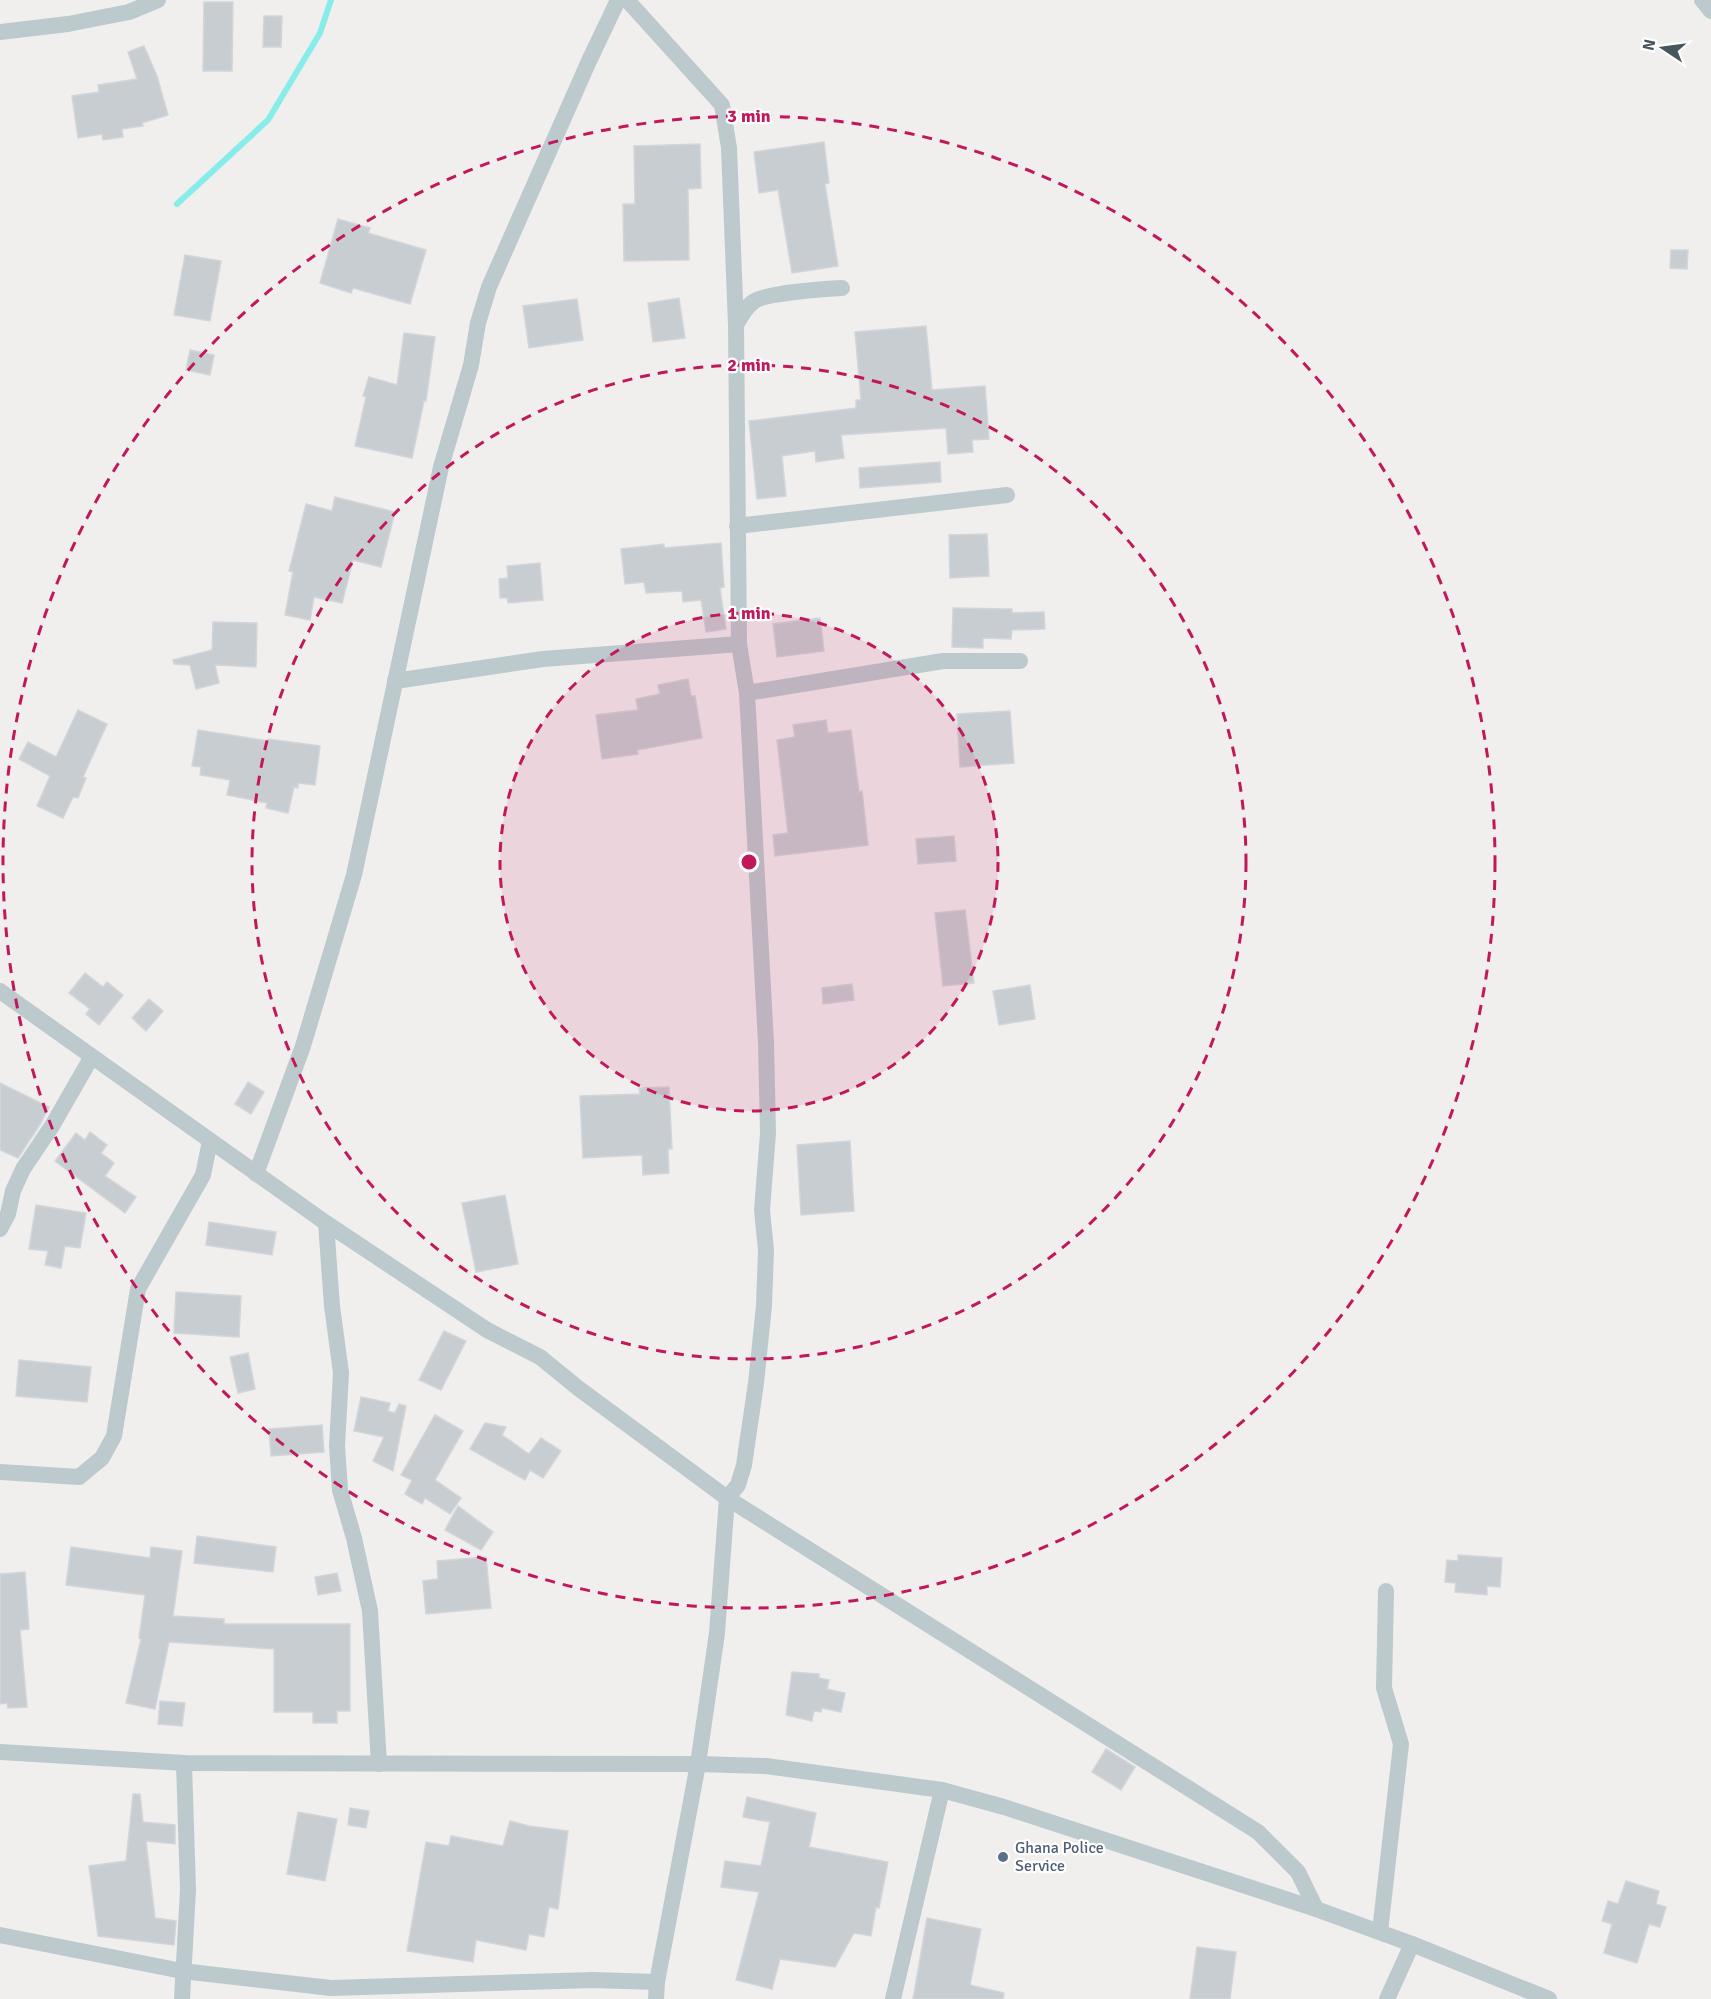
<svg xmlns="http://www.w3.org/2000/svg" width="1711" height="1999" font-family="Signika,sans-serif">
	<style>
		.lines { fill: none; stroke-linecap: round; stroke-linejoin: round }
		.stream { stroke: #87ede8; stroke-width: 6 }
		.building { fill: #c7cdd1; stroke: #d2d6da; stroke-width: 1.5 }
		.minor { stroke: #bccacd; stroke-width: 16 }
		.ring { fill: none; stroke: #c2185b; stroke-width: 3; stroke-dasharray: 10 8 }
		.service-dot { fill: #5c6f8a; stroke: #fff; stroke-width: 2 }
		.labels { text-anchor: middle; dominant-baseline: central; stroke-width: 4.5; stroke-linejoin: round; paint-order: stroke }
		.service-label { font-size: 16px; fill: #4e5e75; stroke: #fff; text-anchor: start }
		.centre { fill: #c2185b; stroke: #fff; stroke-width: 3 }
		.ring-label { font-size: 18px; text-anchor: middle; font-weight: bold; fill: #c2185b; stroke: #fff; stroke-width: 4.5; stroke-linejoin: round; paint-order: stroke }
	</style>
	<rect width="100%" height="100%" fill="#f1eeee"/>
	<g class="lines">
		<path class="stream" d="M 177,204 L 268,120 L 320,33 L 331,0"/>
	</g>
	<g class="building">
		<path d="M 204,2 L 233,2 L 232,71 L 203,71 Z"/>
		<path d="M 264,16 L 282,16 L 281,47 L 263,47 Z"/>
		<path d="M 144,46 L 157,76 L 168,115 L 142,123 L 143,126 L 122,129 L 123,137 L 103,140 L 102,134 L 78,138 L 72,96 L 99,92 L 98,85 L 137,79 L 128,52 Z"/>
		<path d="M 824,142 L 829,183 L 825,184 L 838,266 L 792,273 L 778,190 L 759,193 L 754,152 Z"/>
		<path d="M 700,144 L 701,188 L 688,189 L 689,260 L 624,261 L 623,204 L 635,204 L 634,146 Z"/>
		<path d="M 338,219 L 370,228 L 368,233 L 426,250 L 410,304 L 353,288 L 351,293 L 320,283 Z"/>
		<path d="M 1671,250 L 1688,250 L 1687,269 L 1670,268 Z"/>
		<path d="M 185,255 L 221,261 L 210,321 L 174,315 Z"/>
		<path d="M 679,298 L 685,338 L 653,342 L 648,303 Z"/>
		<path d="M 577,299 L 583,340 L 529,348 L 523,306 Z"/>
		<path d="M 926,326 L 932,390 L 985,386 L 989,439 L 972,440 L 973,452 L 948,454 L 946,428 L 841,435 L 844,458 L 816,462 L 815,451 L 782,456 L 786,496 L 757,499 L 749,421 L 856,408 L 856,400 L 861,400 L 855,332 Z"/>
		<path d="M 404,333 L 435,337 L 426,401 L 424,401 L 412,458 L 355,446 L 366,397 L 363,396 L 369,377 L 397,385 Z"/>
		<path d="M 190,350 L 214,355 L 210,375 L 186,370 Z"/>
		<path d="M 940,462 L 941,482 L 860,488 L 859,468 Z"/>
		<path d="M 335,497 L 395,512 L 381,567 L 353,560 L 342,603 L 314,597 L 310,620 L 285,615 L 293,572 L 289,571 L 306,504 L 332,511 Z"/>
		<path d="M 987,534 L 989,576 L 950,578 L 949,535 Z"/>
		<path d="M 721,543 L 724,587 L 720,588 L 726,629 L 706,632 L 701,600 L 683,602 L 682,591 L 646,593 L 644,582 L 625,584 L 621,549 L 664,544 L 664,548 Z"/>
		<path d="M 540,563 L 543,600 L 508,603 L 507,598 L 500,598 L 499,579 L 508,578 L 507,566 Z"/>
		<path d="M 953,608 L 1012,609 L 1012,613 L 1044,612 L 1045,629 L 1012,630 L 1011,639 L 983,638 L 983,648 L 952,647 Z"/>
		<path d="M 820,618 L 824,651 L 777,657 L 773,624 Z"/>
		<path d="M 213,622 L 257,623 L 256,667 L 215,665 L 219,683 L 196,689 L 190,665 L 174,664 L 173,660 L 212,650 Z"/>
		<path d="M 688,679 L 691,696 L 695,696 L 702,738 L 637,750 L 638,754 L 602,759 L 596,715 L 638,710 L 636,699 L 660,694 L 658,685 Z"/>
		<path d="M 78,710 L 107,724 L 83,777 L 86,778 L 78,798 L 73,797 L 63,818 L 37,806 L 50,776 L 19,759 L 28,742 L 56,757 Z"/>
		<path d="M 1010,711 L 1014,763 L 960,767 L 957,714 Z"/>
		<path d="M 826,720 L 828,733 L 851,730 L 859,792 L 862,791 L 868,845 L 775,856 L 773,835 L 788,833 L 777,740 L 795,737 L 793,725 Z"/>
		<path d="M 198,730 L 268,741 L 268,739 L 320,746 L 315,785 L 298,783 L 298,788 L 294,787 L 288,813 L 266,808 L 267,803 L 227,795 L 230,780 L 200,775 L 201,767 L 192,766 Z"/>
		<path d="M 954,836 L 956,861 L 918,864 L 916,839 Z"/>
		<path d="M 965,910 L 974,983 L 943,986 L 935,913 Z"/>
		<path d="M 85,973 L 103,987 L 107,982 L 123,995 L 99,1025 L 86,1014 L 90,1009 L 69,993 Z"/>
		<path d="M 852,984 L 854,1000 L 823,1004 L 822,988 Z"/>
		<path d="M 1030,985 L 1035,1019 L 999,1025 L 993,991 Z"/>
		<path d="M 149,999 L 163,1011 L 146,1031 L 132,1018 Z"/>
		<path d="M 248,1082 L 264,1092 L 251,1114 L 235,1104 Z"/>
		<path d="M 0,1083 L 49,1107 L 39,1126 L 18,1158 L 0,1150 Z"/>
		<path d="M 669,1087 L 672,1149 L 668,1149 L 669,1173 L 643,1175 L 642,1155 L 583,1158 L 580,1096 L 640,1094 L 639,1088 Z"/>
		<path d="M 90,1132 L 107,1145 L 101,1153 L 114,1163 L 105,1176 L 136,1197 L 125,1213 L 55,1161 L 76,1133 L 85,1140 Z"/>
		<path d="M 850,1141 L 854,1211 L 801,1215 L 797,1145 Z"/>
		<path d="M 505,1195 L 518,1264 L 476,1272 L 462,1203 Z"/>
		<path d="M 36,1205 L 86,1213 L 80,1248 L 65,1246 L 61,1268 L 45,1265 L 48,1251 L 29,1249 Z"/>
		<path d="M 209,1222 L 276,1232 L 272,1255 L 206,1245 Z"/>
		<path d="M 176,1292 L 241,1296 L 239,1337 L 174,1333 Z"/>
		<path d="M 444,1331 L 466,1341 L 441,1390 L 419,1380 Z"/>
		<path d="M 248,1353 L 255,1389 L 238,1393 L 230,1357 Z"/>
		<path d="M 19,1360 L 91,1367 L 87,1402 L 16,1396 Z"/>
		<path d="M 361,1397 L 390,1403 L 388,1411 L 395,1413 L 399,1404 L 406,1406 L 393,1471 L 373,1461 L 384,1437 L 354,1431 Z"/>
		<path d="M 435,1415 L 463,1431 L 435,1480 L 461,1498 L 450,1514 L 425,1498 L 422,1504 L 405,1494 L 412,1480 L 401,1475 Z"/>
		<path d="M 485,1423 L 506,1427 L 502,1435 L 529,1454 L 541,1438 L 561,1451 L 543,1478 L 530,1470 L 525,1480 L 470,1449 Z"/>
		<path d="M 322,1425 L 324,1452 L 271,1456 L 269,1429 Z"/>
		<path d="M 458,1506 L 493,1532 L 481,1550 L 445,1530 Z"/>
		<path d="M 197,1536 L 276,1547 L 273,1572 L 194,1563 Z"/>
		<path d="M 71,1547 L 150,1558 L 151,1547 L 182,1551 L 173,1616 L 224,1619 L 224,1624 L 350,1624 L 350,1711 L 337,1711 L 337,1723 L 313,1723 L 313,1712 L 274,1712 L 274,1649 L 169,1642 L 155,1709 L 126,1703 L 141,1639 L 139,1638 L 145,1595 L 66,1585 Z"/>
		<path d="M 1458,1555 L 1502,1558 L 1500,1587 L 1487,1586 L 1487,1595 L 1455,1592 L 1456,1583 L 1445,1582 L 1447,1560 L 1458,1561 Z"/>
		<path d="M 486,1557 L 491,1608 L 426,1614 L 423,1581 L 438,1579 L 437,1561 Z"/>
		<path d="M 25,1572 L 29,1629 L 20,1630 L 27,1707 L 8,1708 L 7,1703 L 0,1704 L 0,1574 Z"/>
		<path d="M 337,1573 L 341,1591 L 318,1595 L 315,1577 Z"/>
		<path d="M 792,1672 L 819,1674 L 819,1678 L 829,1680 L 827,1689 L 845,1693 L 841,1712 L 822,1708 L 821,1712 L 814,1711 L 812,1721 L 786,1715 Z"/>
		<path d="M 160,1701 L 185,1703 L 182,1726 L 158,1724 Z"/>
		<path d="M 1106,1749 L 1135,1767 L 1121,1790 L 1092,1772 Z"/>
		<path d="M 133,1794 L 140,1794 L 143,1822 L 175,1825 L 175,1844 L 146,1841 L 155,1918 L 176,1921 L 174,1945 L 98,1936 L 89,1866 L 126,1861 Z"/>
		<path d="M 747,1797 L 816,1813 L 809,1847 L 888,1862 L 879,1908 L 876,1907 L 871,1936 L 854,1933 L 835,1967 L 780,1959 L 772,1989 L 736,1980 L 759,1892 L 721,1887 L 725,1861 L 761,1866 L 770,1822 L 743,1817 Z"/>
		<path d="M 350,1808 L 369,1811 L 366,1828 L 348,1825 Z"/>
		<path d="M 298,1812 L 337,1819 L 325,1881 L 287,1874 Z"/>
		<path d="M 510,1821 L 529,1826 L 568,1831 L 558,1909 L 549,1907 L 544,1937 L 529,1934 L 526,1950 L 476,1940 L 473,1962 L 407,1951 L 426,1842 L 449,1846 L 451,1836 L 503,1846 Z"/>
		<path d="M 1626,1881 L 1659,1891 L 1656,1904 L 1666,1907 L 1660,1927 L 1649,1924 L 1637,1963 L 1604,1953 L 1612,1924 L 1602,1921 L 1608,1901 L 1618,1904 Z"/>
		<path d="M 927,1918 L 981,1929 L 970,1985 L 1004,1993 L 1003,1999 L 913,1999 Z"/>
		<path d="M 1197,1947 L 1236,1952 L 1230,1999 L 1190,1999 Z"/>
	</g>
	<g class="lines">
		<g class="minor">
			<path d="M 627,0 L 722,105 L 729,148 L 736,325 L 739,644 L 747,693 L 766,1043 L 768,1133 L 762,1210 L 766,1250 L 764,1306 L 756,1383 L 744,1465 L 738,1485 L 727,1498 L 717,1633 L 698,1764 L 657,1982 L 656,1999"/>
			<path d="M 1702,0 L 1711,11"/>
			<path d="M 0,32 L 68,24 L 129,12 L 158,0"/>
			<path d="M 736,325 C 741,316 745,308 753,302 C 763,293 825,289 842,288"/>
			<path d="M 737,526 L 1007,495"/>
			<path d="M 395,681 L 543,659 L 739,644"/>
			<path d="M 747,693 L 943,661 L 1020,661"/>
			<path d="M 0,991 L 326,1223 L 487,1330 L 540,1357 L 578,1388 L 727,1498 L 1258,1832 L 1298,1872 L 1316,1909"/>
			<path d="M 256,1174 L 303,1046 L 354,875 L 441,467 L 471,365 L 478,323 L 489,287 L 589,61 L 618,0"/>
			<path d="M 326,1223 L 332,1306 L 341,1373 L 337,1446 L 340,1490 L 354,1538 L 370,1611 L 379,1764"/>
			<path d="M 0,1229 L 8,1214 L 13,1191 L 23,1169 L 52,1126 L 91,1058"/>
			<path d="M 0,1472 L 79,1477 L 102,1458 L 114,1436 L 138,1289 L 203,1175 L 210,1141"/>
			<path d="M 0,1752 L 184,1763 L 698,1764 L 766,1766 L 942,1790 L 1004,1807 L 1316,1909 L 1412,1944 L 1549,1999"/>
			<path d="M 1380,1932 L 1401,1744 L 1384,1688 L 1386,1591"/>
			<path d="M 0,1935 L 182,1971 L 331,1988 L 593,1980 L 657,1982"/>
			<path d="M 182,1999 L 188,1890 L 184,1763"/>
			<path d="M 893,1999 L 942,1790"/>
			<path d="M 1387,1999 L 1412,1944"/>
		</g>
	</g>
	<circle cx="749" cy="862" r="249" fill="#c2185b" fill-opacity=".12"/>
	<g class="ring">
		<circle cx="749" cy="862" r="249"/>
		<circle cx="749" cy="862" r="497"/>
		<circle cx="749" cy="862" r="746"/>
	</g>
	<circle class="service-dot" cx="1003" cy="1857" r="6"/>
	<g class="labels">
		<g class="service-label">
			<text x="1015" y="1848">Ghana Police<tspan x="1015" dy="18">Service</tspan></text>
		</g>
	</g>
	<circle cx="749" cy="862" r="9" class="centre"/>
	<g class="ring-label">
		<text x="749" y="122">3 min</text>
		<text x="749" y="371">2 min</text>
		<text x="749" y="619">1 min</text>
	</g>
	<g transform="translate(1663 48) rotate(283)" stroke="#ffffff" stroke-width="4.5" paint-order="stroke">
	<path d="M0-4.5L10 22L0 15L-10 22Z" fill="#46575c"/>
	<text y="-9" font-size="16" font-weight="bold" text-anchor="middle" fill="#46575c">N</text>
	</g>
</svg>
